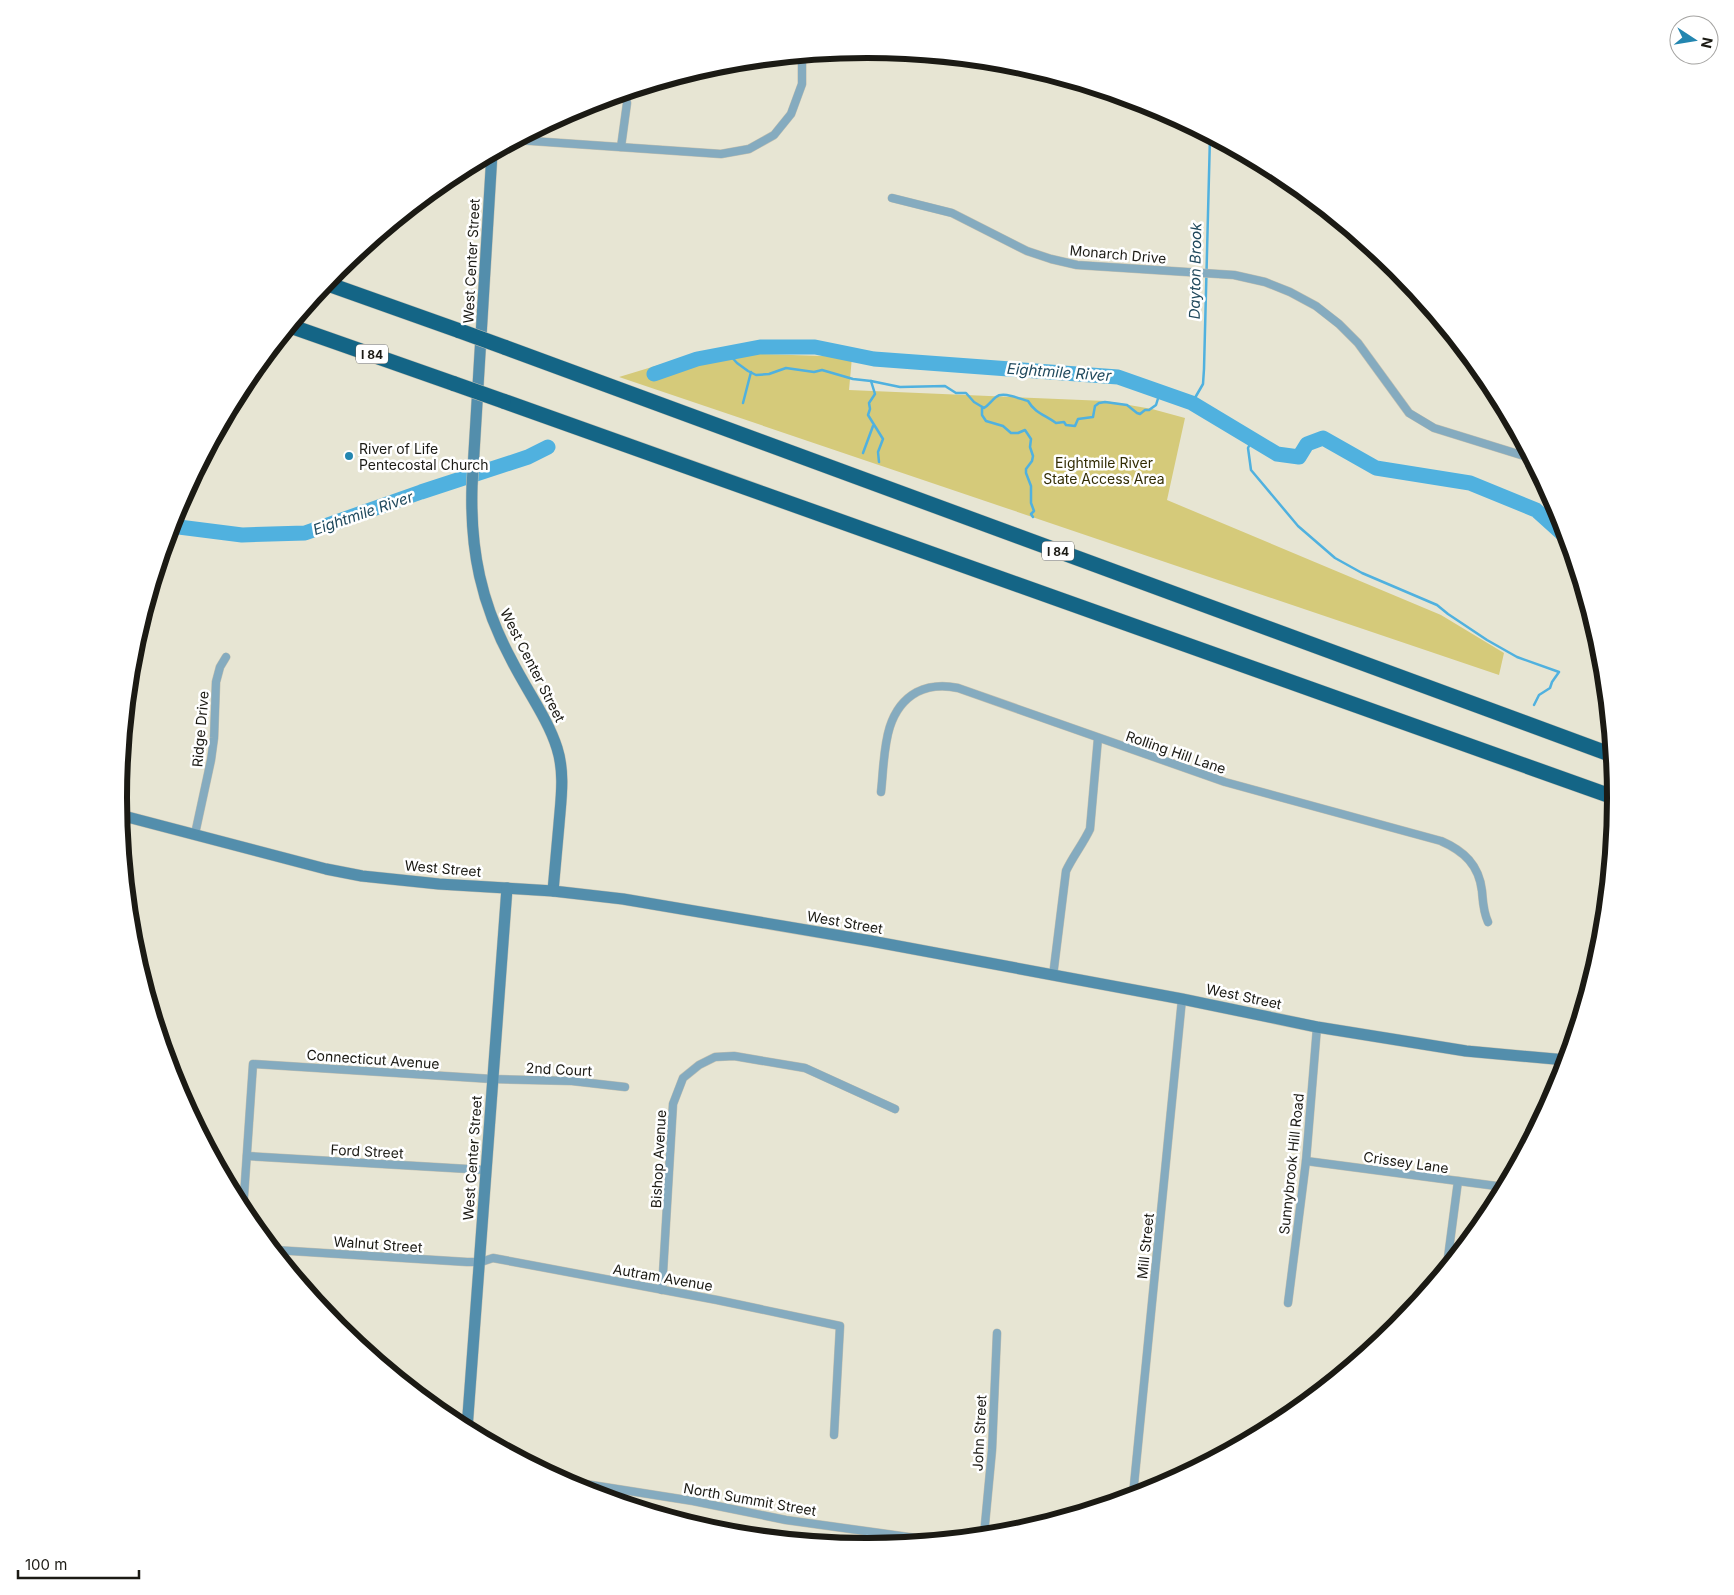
<svg xmlns="http://www.w3.org/2000/svg" width="1734" height="1595" font-family="Inter,sans-serif">
	<style>
		.green { fill: #d5ca7a }
		.lines { fill: none; stroke-linecap: round; stroke-linejoin: round }
		.stream { stroke: #50b1df; stroke-width: 2.5 }
		.river { stroke: #50b1df; stroke-width: 15 }
		.street-casing { stroke: #c2c0b1; stroke-width: 9 }
		.secondary-casing { stroke: #c2c0b1; stroke-width: 12 }
		.highway-casing { stroke: #c2c0b1; stroke-width: 16 }
		.street { stroke: #85abbf; stroke-width: 8 }
		.secondary { stroke: #538eac; stroke-width: 11 }
		.highway { stroke: #146586; stroke-width: 15 }
		.highway-bridge-casing { stroke: #c2c0b1; stroke-width: 16; stroke-linecap: butt }
		.highway-bridge { stroke: #146586; stroke-width: 15 }
		.poi-dot { fill: #2386b0; stroke: #fff; stroke-width: 2 }
		.labels { text-anchor: middle; dominant-baseline: central; stroke-width: 5; stroke-linejoin: round; paint-order: stroke }
		.shield { fill: #fff; stroke: #5f5f5a; stroke-width: 1 }
		.shield-label { font-size: 12px; font-weight: bold; fill: #1b1a14 }
		.street-label { font-size: 14px; fill: #1b1a14; stroke: #fff }
		.poi-label { font-size: 14px; fill: #1b1a14; stroke: #fff; text-anchor: start }
		.park-label { font-size: 14px; fill: #332d05; stroke: #fff }
		.water-label { font-size: 15px; font-style: italic; fill: #20495d; stroke: #fff }
		.rim { fill: none; stroke: #1b1a14; stroke-width: 6 }
	</style>
	<rect width="100%" height="100%" fill="#e7e5d3"/>
	<path class="green" d="M 731,353 L 852,357 L 849,390 L 1106,401 L 1152,409 L 1185,418 L 1167,500 L 1441,615 L 1504,653 L 1499,675 L 619,377 L 685,357 Z"/>
	<g class="lines">
		<g class="stream">
			<path d="M 1171,115 L 1172,119 L 1182,121"/>
			<path d="M 728,353 L 737,363 L 748,371 L 756,375 L 769,374 L 786,368 L 814,372 L 822,370 L 853,379 L 871,381 L 900,387 L 945,386 L 956,393 L 966,393 L 974,402 L 984,408 C 989,405 991,401 996,397 C 1003,391 1019,399 1028,401 C 1035,413 1045,415 1056,423 L 1064,422 L 1066,425 L 1075,426 L 1078,419 L 1093,417 L 1095,406 L 1099,403 L 1105,402 L 1127,405 L 1137,413 L 1140,414 L 1145,410 L 1149,410 L 1156,405 L 1160,392"/>
			<path d="M 871,381 L 875,394 L 869,403 L 870,409 L 868,415 L 883,439 L 878,452 L 879,462"/>
			<path d="M 743,403 L 751,372"/>
			<path d="M 1192,403 L 1203,384 L 1204,369 L 1210,136"/>
			<path d="M 982,407 L 982,415 L 986,421 L 1003,426 L 1011,433 L 1018,433 L 1025,430 L 1031,439 L 1030,447 L 1033,456 L 1032,461 L 1026,469 L 1026,473 L 1031,486 L 1031,503 L 1034,511 L 1031,514 L 1033,517"/>
			<path d="M 1252,440 L 1248,448 L 1251,470 L 1298,526 L 1335,558 L 1362,573 L 1437,605 L 1448,614 L 1487,640 L 1517,657 L 1559,672 L 1552,682 L 1550,688 L 1539,695 L 1534,705"/>
			<path d="M 863,453 L 873,426"/>
			<path d="M 1552,526 L 1556,506"/>
		</g>
		<g class="river">
			<path d="M 654,374 L 697,359 L 760,347 L 815,347 L 874,359 L 1118,377 L 1192,403 L 1277,454 L 1299,457 L 1307,444 L 1323,438 L 1376,468 L 1470,483 L 1536,510 L 1567,538"/>
			<path d="M 171,526 L 242,535 L 305,533 L 421,492 L 528,457 L 548,447"/>
		</g>
		<defs>
			<g id="street">
				<path d="M 517,140 L 721,154 L 749,149 L 774,135 L 791,114 L 802,84 L 802,59 L 800,55"/>
				<path d="M 621,147 L 627,103 L 624,92"/>
				<path d="M 892,198 L 952,213 L 1027,251 L 1051,259 L 1077,265 L 1234,275 L 1265,282 L 1290,292 L 1316,306 L 1339,324 L 1358,343 L 1409,413 L 1434,428 L 1531,458"/>
				<path d="M 881,792 C 885,757 882,711 917,692 C 931,685 944,685 958,688 L 1225,782 L 1441,841 C 1464,851 1479,865 1482,891 C 1483,902 1483,911 1488,922"/>
				<path d="M 195,834 L 211,760 L 214,738 L 216,682 L 220,667 L 226,657"/>
				<path d="M 1053,976 L 1066,871 C 1073,856 1083,844 1090,829 L 1098,738"/>
				<path d="M 247,1156 L 485,1170"/>
				<path d="M 1306,1161 L 1504,1187"/>
				<path d="M 243,1211 L 253,1064 L 492,1079 L 572,1081 L 625,1087"/>
				<path d="M 275,1250 L 467,1262 L 481,1262 L 493,1258 L 717,1300 L 840,1326 L 834,1435"/>
				<path d="M 1447,1265 L 1458,1181"/>
				<path d="M 662,1290 L 673,1104 L 683,1078 L 699,1065 L 715,1057 L 734,1056 L 805,1068 L 895,1109"/>
				<path d="M 1288,1303 L 1306,1161 L 1317,1027"/>
				<path d="M 566,1481 L 693,1501 L 786,1520 L 930,1540"/>
				<path d="M 1133,1495 L 1182,999"/>
				<path d="M 984,1535 L 992,1450 L 997,1333"/>
			</g>
			<g id="secondary">
				<path d="M 492,153 L 472,486 C 470,550 481,604 512,661 C 526,689 548,719 557,748 C 565,773 561,799 559,824 C 557,846 555,869 553,891"/>
				<path d="M 120,815 L 326,869 L 362,876 L 439,884 L 553,891 L 623,899 L 871,941 L 1182,999 L 1317,1027 L 1466,1051 L 1566,1060"/>
				<path d="M 467,1429 L 507,888"/>
			</g>
			<g id="highway">
				<path d="M 325,283 L 460,331"/>
				<path d="M 290,326 L 455,384"/>
				<path d="M 504,347 L 1612,755"/>
				<path d="M 503,401 L 1616,798"/>
			</g>
		</defs>
		<use href="#street" class="street-casing"/>
		<use href="#secondary" class="secondary-casing"/>
		<use href="#highway" class="highway-casing"/>
		<use href="#street" class="street"/>
		<use href="#secondary" class="secondary"/>
		<use href="#highway" class="highway"/>
		<defs>
			<g id="highway-bridge">
				<path d="M 460,331 L 504,347"/>
				<path d="M 455,384 L 503,401"/>
			</g>
		</defs>
		<use href="#highway-bridge" class="highway-bridge-casing"/>
		<use href="#highway-bridge" class="highway-bridge"/>
	</g>
	<circle class="poi-dot" cx="349" cy="456" r="5"/>
	<g class="labels">
		<g class="shield">
			<rect x="356" y="344.5" width="32" height="19" rx="4"/>
			<rect x="1042" y="541.5" width="32" height="19" rx="4"/>
		</g>
		<g class="shield-label">
			<text x="372" y="354">I 84</text>
			<text x="1058" y="551">I 84</text>
		</g>
		<g class="street-label">
			<text transform="translate(1118 254) rotate(5)">Monarch Drive</text>
			<text transform="translate(471 261) rotate(-87)">West Center Street</text>
			<text transform="translate(533 665) rotate(63)">West Center Street</text>
			<text transform="translate(200 729) rotate(-85)">Ridge Drive</text>
			<text transform="translate(1176 752) rotate(19)">Rolling Hill Lane</text>
			<text transform="translate(443 868) rotate(5)">West Street</text>
			<text transform="translate(845 922) rotate(10)">West Street</text>
			<text transform="translate(1244 996) rotate(12)">West Street</text>
			<text transform="translate(373 1059) rotate(4)">Connecticut Avenue</text>
			<text transform="translate(559 1069) rotate(3)">2nd Court</text>
			<text transform="translate(367 1151) rotate(3)">Ford Street</text>
			<text transform="translate(472 1158) rotate(-86)">West Center Street</text>
			<text transform="translate(658 1159) rotate(-87)">Bishop Avenue</text>
			<text transform="translate(1406 1162) rotate(8)">Crissey Lane</text>
			<text transform="translate(1291 1164) rotate(-84)">Sunnybrook Hill Road</text>
			<text transform="translate(378 1244) rotate(4)">Walnut Street</text>
			<text transform="translate(1145 1246) rotate(-84)">Mill Street</text>
			<text transform="translate(663 1277) rotate(10)">Autram Avenue</text>
			<text transform="translate(979 1433) rotate(-87)">John Street</text>
			<text transform="translate(750 1499) rotate(10)">North Summit Street</text>
		</g>
		<g class="poi-label">
			<text x="359" y="448">River of Life<tspan x="359" dy="16">Pentecostal Church</tspan></text>
		</g>
		<g class="park-label">
			<text x="1104" y="462">Eightmile River<tspan x="1104" dy="16">State Access Area</tspan></text>
		</g>
		<g class="water-label">
			<text transform="translate(1195 271) rotate(-89)">Dayton Brook</text>
			<text transform="translate(1059 372) rotate(4)">Eightmile River</text>
			<text transform="translate(363 513) rotate(-19)">Eightmile River</text>
		</g>
	</g>
	<path d="M0 0H1734V1595H0ZM127 798a740 740 0 1 1 1480 0a740 740 0 1 1-1480 0Z" fill="#fff" fill-rule="evenodd"/>
	<path class="rim" d="M127 798a740 740 0 1 1 1480 0a740 740 0 1 1-1480 0Z"/>
	<g transform="translate(1694 40) rotate(102)"><circle r="24" fill="#ffffff" stroke="#a4a3a1"/>
	<path d="M0-4L9 19L0 12L-9 19Z" fill="#2386b0"/>
	<text y="-8" font-size="14" font-weight="bold" text-anchor="middle" fill="#1b1a14">N</text>
	</g>
	<path d="M18 1570v8h121v-8" fill="none" stroke="#1b1a14" stroke-width="2.5"/>
	<text x="25" y="1570" font-size="15" fill="#1b1a14" stroke="#ffffff" stroke-width="4" paint-order="stroke">100 m</text>
</svg>
